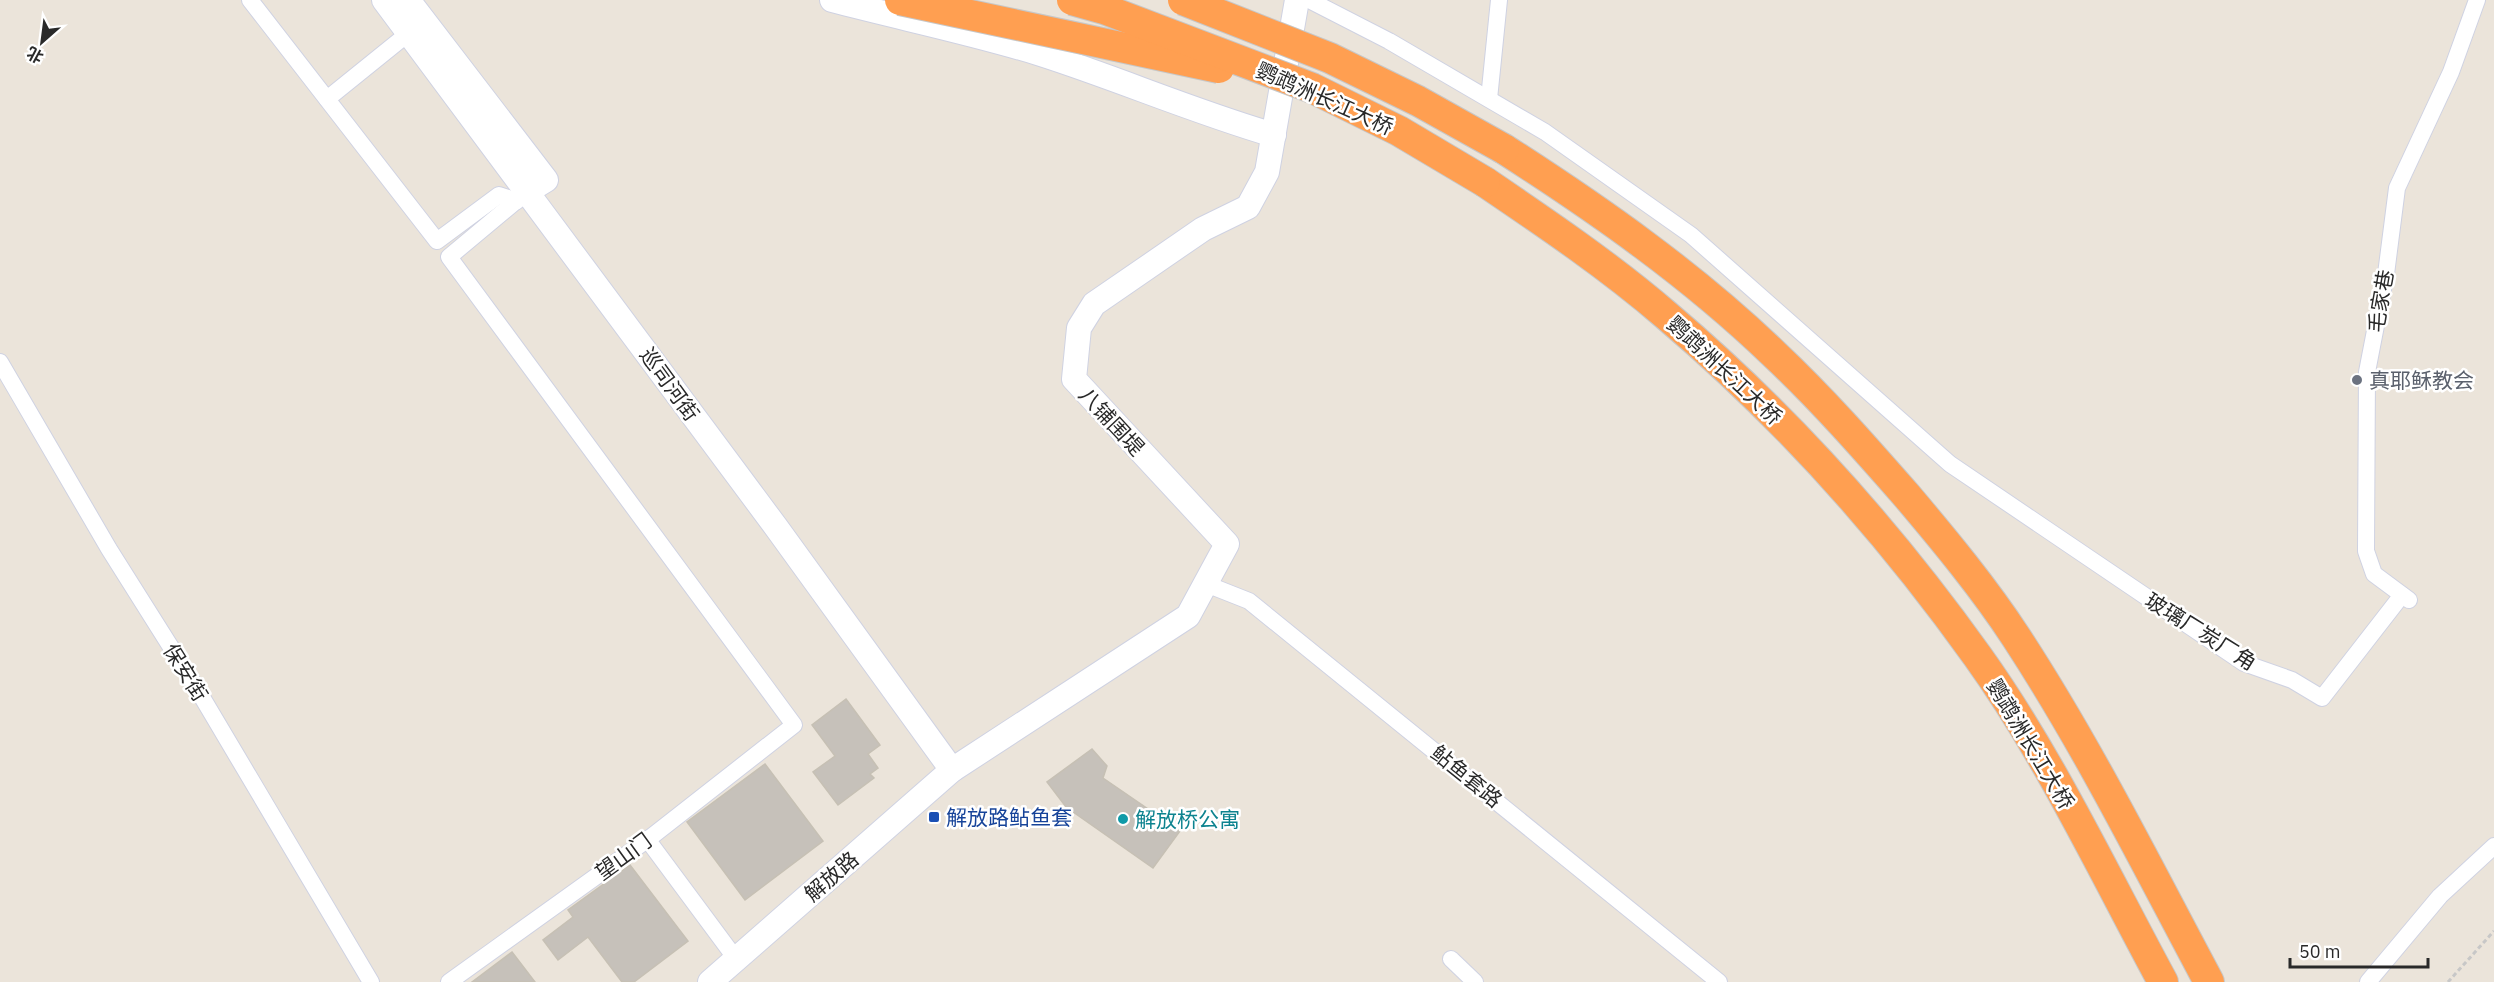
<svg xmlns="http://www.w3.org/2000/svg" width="2494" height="982" font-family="'IBM Plex Sans','Noto Sans SC',sans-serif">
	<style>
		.building { fill: #c6c1ba; stroke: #c6c0b4; stroke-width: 1.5 }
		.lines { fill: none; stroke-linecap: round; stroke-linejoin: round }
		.street-casing { stroke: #cfd2e2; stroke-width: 18 }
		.secondary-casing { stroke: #cfd2e2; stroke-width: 26 }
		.highway-casing { stroke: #c7c7c7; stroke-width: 32 }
		.path { stroke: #c7c7c7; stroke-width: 3; stroke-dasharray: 4.5 3; stroke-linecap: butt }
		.street { stroke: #fff; stroke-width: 16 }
		.secondary { stroke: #fff; stroke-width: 24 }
		.highway { stroke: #ff9f51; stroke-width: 30 }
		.highway-bridge-casing { stroke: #c7c7c7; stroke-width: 32; stroke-linecap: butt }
		.highway-bridge { stroke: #ff9f51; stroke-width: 30 }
		.worship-dot { fill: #6b7280; stroke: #fff; stroke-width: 2 }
		.transit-dot { fill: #1a4fb4; stroke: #fff; stroke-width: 2 }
		.culture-dot { fill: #0f9aa8; stroke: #fff; stroke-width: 2 }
		.labels { text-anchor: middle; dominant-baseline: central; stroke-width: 5; stroke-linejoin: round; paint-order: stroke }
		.street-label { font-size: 21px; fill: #292929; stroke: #fff }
		.worship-label { font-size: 21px; fill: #5b616d; stroke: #fff; text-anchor: start }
		.transit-label { font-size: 21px; fill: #164399; stroke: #fff; text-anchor: start }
		.culture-label { font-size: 21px; fill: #0d838f; stroke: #fff; text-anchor: start }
	</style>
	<rect width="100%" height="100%" fill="#ebe4da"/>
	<g class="building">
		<path d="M 846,699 L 880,745 L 868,754 L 878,768 L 870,774 L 874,778 L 838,805 L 813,772 L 835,756 L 812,725 Z"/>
		<path d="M 1092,749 L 1107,766 L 1103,778 L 1180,831 L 1153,868 L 1066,807 L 1047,782 Z"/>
		<path d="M 765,764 L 823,841 L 745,900 L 687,822 Z"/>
		<path d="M 630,865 L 688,941 L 634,982 L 622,982 L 588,937 L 558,960 L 543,940 L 573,917 L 568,910 Z"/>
		<path d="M 512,952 L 535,982 L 472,982 Z"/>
	</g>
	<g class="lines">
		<defs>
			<g id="street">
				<path d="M 250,0 L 437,241 L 499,195 L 517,201"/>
				<path d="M 1309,0 L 1389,41 L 1545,132 L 1691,235 L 1950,464 L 2244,663 L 2292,680 L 2322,698 L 2402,595"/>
				<path d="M 327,99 L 410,32"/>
				<path d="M 1489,99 L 1499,0"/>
				<path d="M 0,362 L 109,549 L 196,687 L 371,982"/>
				<path d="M 1206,584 L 1249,601 L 1719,982"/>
				<path d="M 2409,600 L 2374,574 L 2366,551 L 2367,372 L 2386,274 L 2397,188 L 2451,72 L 2477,0"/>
				<path d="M 647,839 L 736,959"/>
				<path d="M 1451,959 L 1475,982"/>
				<path d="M 449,982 L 651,837 L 794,725 L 449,257 L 528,191"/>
				<path d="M 2368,982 L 2440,896 L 2494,846"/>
			</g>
			<g id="secondary">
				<path d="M 384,0 L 776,527 L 952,770"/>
				<path d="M 408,0 L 546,180 L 528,191"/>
				<path d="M 832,0 C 900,18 974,33 1041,54 C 1119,79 1195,112 1274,135"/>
				<path d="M 710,982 L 952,770 L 1188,616 L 1227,544 L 1074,379 L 1079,328 L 1094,304 L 1203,229 L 1248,207 L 1267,172 L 1297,0"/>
			</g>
			<g id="highway">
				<path d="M 1504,149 C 1599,210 1692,275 1774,354 C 1821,398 1864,447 1907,496 C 1945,541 1984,588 2016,637 C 2088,747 2147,866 2209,982"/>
				<path d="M 1485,182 C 1547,224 1609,266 1666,315 C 1784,415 1888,531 1978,657 C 2049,756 2105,875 2163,982"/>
			</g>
		</defs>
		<use href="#street" class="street-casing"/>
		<use href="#secondary" class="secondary-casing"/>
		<use href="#highway" class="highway-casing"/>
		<path class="path" d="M 2448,982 L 2494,931"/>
		<use href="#street" class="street"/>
		<use href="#secondary" class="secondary"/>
		<use href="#highway" class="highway"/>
		<defs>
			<g id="highway-bridge">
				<path d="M 900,0 L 1219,68"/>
				<path d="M 1072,0 L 1104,9 L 1312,88 L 1399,131 L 1485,182"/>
				<path d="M 1183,0 L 1330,58 L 1418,101 L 1504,149"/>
			</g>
		</defs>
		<use href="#highway-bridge" class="highway-bridge-casing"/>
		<use href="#highway-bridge" class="highway-bridge"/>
	</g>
	<circle class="worship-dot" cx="2357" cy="380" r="6"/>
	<rect class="transit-dot" x="928" y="811" width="12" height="12" rx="3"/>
	<circle class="culture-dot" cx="1123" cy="819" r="6"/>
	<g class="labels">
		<g class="street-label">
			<text transform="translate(1325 98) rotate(24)">鹦鹉洲长江大桥</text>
			<text transform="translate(2380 301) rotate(-80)">毛家巷</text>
			<text transform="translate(1725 370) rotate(43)">鹦鹉洲长江大桥</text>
			<text transform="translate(670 384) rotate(54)">巡司河街</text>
			<text transform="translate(1112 421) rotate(47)">八铺围堤</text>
			<text transform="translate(2201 631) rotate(32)">玻璃厂炭厂角</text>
			<text transform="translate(186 672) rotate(58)">保安街</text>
			<text transform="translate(2031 744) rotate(59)">鹦鹉洲长江大桥</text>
			<text transform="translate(1467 776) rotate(39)">鲇鱼套路</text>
			<text transform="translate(623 856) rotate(-36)">望山门</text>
			<text transform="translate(831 876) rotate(-41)">解放路</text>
		</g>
		<g class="worship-label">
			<text x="2369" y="380">真耶稣教会</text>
		</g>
		<g class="transit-label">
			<text x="946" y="817">解放路鲇鱼套</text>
		</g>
		<g class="culture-label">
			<text x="1135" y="819">解放桥公寓</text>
		</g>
	</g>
	<g transform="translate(42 42) rotate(208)" stroke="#ffffff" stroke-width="4.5" paint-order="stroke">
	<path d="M0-4.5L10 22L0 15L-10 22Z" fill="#292929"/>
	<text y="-9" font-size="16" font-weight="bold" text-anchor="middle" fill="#292929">北</text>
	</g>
	<path d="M2290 958v9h138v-9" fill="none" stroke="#292929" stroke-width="3"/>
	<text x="2299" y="958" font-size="18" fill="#292929" stroke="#ffffff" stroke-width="4.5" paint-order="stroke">50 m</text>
</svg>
